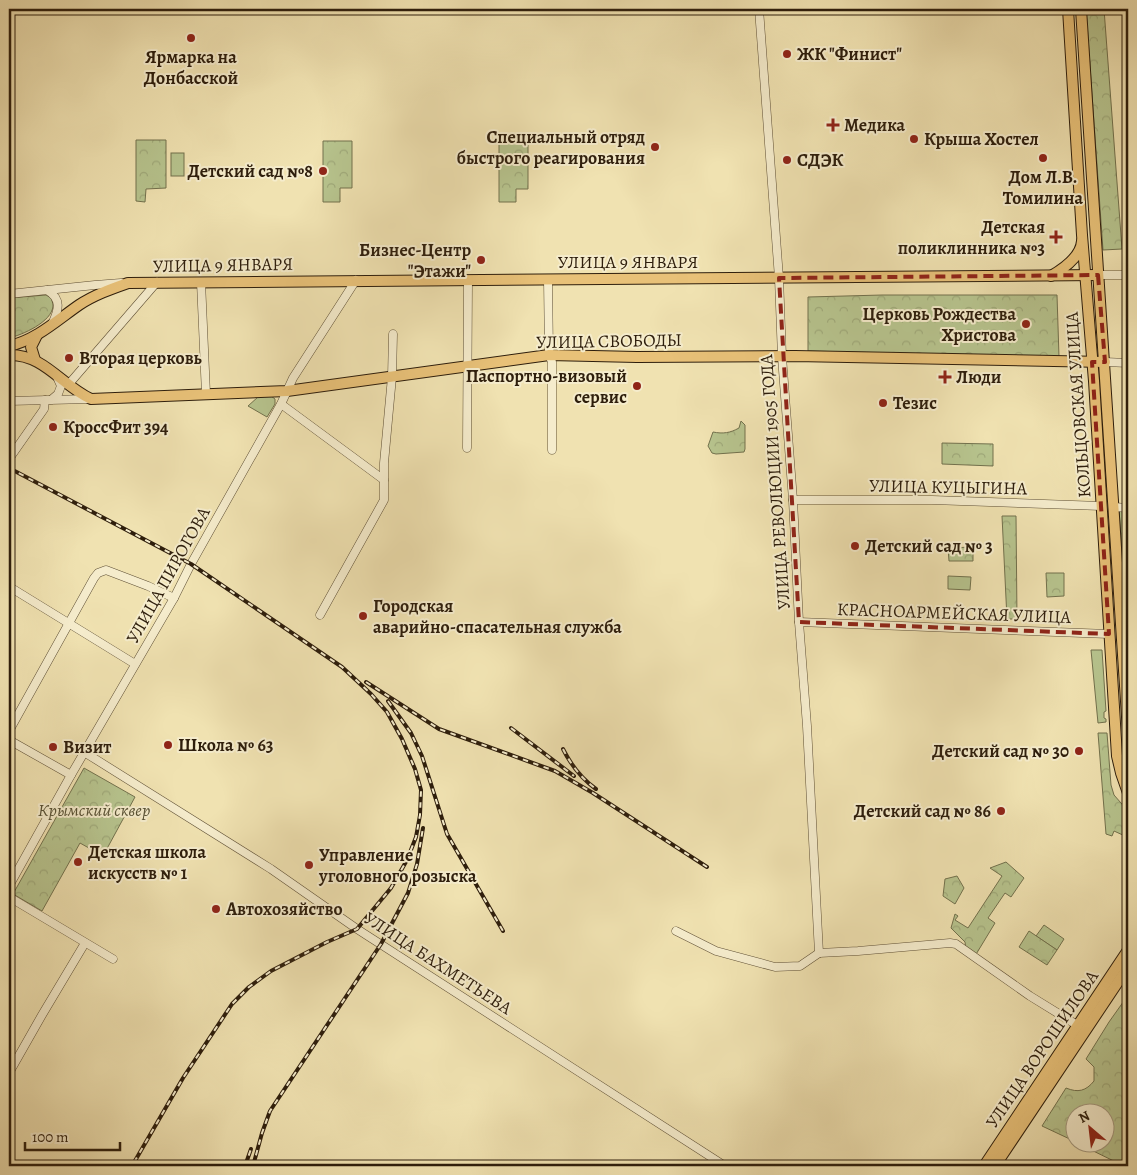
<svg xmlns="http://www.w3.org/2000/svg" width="1137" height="1175" font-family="Alegreya,serif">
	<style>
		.grass { fill: #b7c48e; stroke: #72714d }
		.forest { fill: url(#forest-crowns); stroke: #72714d }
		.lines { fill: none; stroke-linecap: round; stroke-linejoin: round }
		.minor-casing { stroke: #5e4f35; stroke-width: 9 }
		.major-casing { stroke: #2e1e0c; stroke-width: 12 }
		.minor { stroke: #f5eccc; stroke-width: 8 }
		.major { stroke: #e8c178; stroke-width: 10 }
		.rail-casing { stroke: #2e1e0c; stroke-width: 4 }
		.rail { stroke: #f5eccc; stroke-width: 2; stroke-dasharray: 5.5; stroke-linecap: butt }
		.marked { fill: none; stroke: #8f2418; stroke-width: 4; stroke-dasharray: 10 6; stroke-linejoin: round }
		.poi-dot { fill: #8f2418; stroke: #f5eccc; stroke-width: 2 }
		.labels { text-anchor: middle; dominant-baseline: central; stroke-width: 4; stroke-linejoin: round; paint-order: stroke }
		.poi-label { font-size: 18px; font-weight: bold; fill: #2e1e0c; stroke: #f5eccc; text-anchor: start }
		.street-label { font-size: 18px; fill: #2e1e0c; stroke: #f5eccc }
		.park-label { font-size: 18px; font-style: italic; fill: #575033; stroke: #f5eccc }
	</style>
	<defs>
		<pattern id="forest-crowns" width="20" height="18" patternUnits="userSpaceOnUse" patternTransform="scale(1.25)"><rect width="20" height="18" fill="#b7c48e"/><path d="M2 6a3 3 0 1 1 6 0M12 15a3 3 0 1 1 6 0" fill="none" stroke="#9ea879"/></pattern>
	</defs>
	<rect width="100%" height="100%" fill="#f0e2b1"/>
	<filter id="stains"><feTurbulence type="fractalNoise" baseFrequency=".004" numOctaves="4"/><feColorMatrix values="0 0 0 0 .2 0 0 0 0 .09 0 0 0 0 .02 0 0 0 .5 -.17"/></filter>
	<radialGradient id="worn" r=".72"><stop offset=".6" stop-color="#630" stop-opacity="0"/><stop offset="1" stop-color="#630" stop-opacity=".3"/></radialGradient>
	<g class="grass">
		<rect x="171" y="153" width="13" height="23"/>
		<path d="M 271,396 L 275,399 L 275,404 L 267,417 L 248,406 L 258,397 Z"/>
		<path d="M 948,576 L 971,577 L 970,590 L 948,589 Z"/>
		<path d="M 1091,650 L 1102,650 L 1106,711 L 1104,712 L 1104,718 L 1106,719 L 1106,722 L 1098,723 Z"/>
		<path d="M 1044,925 L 1064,939 L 1057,950 L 1036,936 Z"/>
	</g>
	<g class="forest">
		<path d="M 1086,9 L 1104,9 L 1122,249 L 1103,250 Z"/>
		<path d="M 136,140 L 166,140 L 166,188 L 146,189 L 145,202 L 136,201 Z"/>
		<path d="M 323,141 L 352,141 L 352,188 L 340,188 L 340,202 L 323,202 Z"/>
		<path d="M 499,141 L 528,141 L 528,189 L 516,189 L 516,202 L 499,202 Z"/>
		<path d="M 46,295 L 51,298 C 52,301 53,303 53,306 C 52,322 22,335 9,338 L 9,298 Z"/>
		<path d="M 882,295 L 1057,295 L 1059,357 L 808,351 L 808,297 Z"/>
		<path d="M 741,421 L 745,425 L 745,449 L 744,452 L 716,454 L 712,453 L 708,446 L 713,432 C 723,434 730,433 739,428 Z"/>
		<path d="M 942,443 L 993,444 L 993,466 L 942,464 Z"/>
		<path d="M 1119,510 L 1128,511 L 1128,638 Z"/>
		<path d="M 1002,516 L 1016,516 L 1017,619 L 1007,619 Z"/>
		<path d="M 973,547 L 973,561 L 949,561 L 948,548 Z"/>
		<path d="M 1046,573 L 1064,573 L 1064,596 L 1047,597 Z"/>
		<path d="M 1107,733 L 1111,785 L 1114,795 L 1128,811 L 1128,845 L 1123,842 L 1125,836 L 1114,831 L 1112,836 L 1106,834 L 1098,733 Z"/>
		<path d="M 84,768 L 135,797 L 103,856 L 80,843 L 42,911 L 13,894 Z"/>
		<path d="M 1006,862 L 1024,878 L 1011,897 L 1005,893 L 988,918 L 995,923 L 975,956 L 966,949 L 965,942 L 951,928 L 955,914 L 958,916 L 955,920 L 968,928 L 1002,876 L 990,868 Z"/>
		<path d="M 957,876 L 964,888 L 955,904 L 943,896 L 945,879 Z"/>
		<path d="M 1029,931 L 1057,950 L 1047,965 L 1019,947 Z"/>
		<path d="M 1126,998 L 1128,999 L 1128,1166 L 1124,1166 L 1077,1143 L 1104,1142 L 1104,1112 L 1074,1112 L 1074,1141 L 1042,1126 L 1066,1088 C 1078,1093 1086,1091 1094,1081 L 1094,1067 L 1086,1059 L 1109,1022 Z"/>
	</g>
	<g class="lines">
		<defs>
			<g id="minor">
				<path d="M 759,9 L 779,278 L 782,357 L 793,500 L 799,622 L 807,726 L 819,953"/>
				<path d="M 1098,275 L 1128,275"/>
				<path d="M 548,279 L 549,355 L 552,362 L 552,450"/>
				<path d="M 201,282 L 206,394"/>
				<path d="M 47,290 C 62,299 59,310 52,324"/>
				<path d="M 9,294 L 95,285 L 121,283"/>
				<path d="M 1105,362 L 1128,363"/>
				<path d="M 68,385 L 157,282"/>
				<path d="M 51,400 L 58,394 L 61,386 L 57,377"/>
				<path d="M 9,401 L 89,399"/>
				<path d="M 281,404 L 384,480"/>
				<path d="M 467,448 L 468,280"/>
				<path d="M 9,459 L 44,409 L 45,400"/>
				<path d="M 793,500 L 932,500 L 1101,506"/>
				<path d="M 1114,507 L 1128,508"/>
				<path d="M 9,590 L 13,589 L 135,664"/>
				<path d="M 320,615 L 384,500 L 384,463 L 392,377 L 393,334"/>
				<path d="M 799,622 L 1109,634"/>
				<path d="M 9,731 L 94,578 L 98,573 L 106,570 L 148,586 L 174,598"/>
				<path d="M 9,740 L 71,775"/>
				<path d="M 84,752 L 271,869 L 357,929 L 725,1166"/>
				<path d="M 9,886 L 71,775 L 174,598 L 191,564 L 281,404 L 293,378 L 356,280"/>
				<path d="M 9,897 L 113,959"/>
				<path d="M 676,931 L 716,951 L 775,967 L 800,966 L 819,953"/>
				<path d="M 819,953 L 858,951 L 950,943 L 956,944 L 1030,996 L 1077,1025"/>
				<path d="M 9,1073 L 42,1015 L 85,943"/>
			</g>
			<g id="major">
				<path d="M 1068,9 L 1082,235 L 1094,381 L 1117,756 L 1121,773 L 1128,793"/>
				<path d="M 1081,9 L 1128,732"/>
				<path d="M 1051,276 C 1063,269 1081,256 1082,241"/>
				<path d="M 9,346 C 36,340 56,321 79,305 C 94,295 111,289 128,283 L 1098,275"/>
				<path d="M 9,355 C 44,354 62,386 91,399 L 287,391 L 549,355 L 637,357 L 795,356 L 1105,362"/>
				<path d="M 35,360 L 31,347 L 37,335"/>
				<path d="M 984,1166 L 1128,950"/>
				<path d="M 995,1166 L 1128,967"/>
			</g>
		</defs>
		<use href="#minor" class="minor-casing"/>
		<use href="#major" class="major-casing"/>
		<use href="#minor" class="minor"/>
		<use href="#major" class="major"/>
		<defs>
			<g id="rail">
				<path d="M 9,468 L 191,564 L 342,667 L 371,694 L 387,712 L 402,739 L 415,769 L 421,790 L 420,815 L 416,837 L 407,860 L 391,888 L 357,929 L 327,942 L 271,971 L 249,987 L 232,1004 L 183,1078 L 132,1166"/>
				<path d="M 366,682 L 439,729 L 555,771 L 593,793 L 707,867"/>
				<path d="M 388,701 L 411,733 L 422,756 L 447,834 L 503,931"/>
				<path d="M 511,728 L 574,776"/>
				<path d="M 563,749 C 571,765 582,779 596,789"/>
				<path d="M 245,1166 L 251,1149"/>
				<path d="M 253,1166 L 262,1133 L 270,1111 L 381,944 L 408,893 L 417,864 L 423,828"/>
			</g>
		</defs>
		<use href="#rail" class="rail-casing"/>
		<use href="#rail" class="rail"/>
	</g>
	<path class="marked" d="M 1098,275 L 1105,362 L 1092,362 L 1109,634 L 799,622 L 779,278 Z"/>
	<g class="poi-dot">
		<circle cx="191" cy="38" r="5"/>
		<circle cx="787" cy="54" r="5"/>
		<path d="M830.5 117.5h5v5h5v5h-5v5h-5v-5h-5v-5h5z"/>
		<circle cx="914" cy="139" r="5"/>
		<circle cx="655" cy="147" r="5"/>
		<circle cx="1043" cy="158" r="5"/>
		<circle cx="787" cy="160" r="5"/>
		<circle cx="323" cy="171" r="5"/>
		<path d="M1053.5 229.5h5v5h5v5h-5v5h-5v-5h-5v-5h5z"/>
		<circle cx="481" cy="260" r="5"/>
		<circle cx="1026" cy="324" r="5"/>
		<circle cx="69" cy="358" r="5"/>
		<path d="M942.5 369.5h5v5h5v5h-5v5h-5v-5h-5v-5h5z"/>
		<circle cx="637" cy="386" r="5"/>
		<circle cx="883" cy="403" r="5"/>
		<circle cx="53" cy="427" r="5"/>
		<circle cx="855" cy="546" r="5"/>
		<circle cx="363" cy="616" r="5"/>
		<circle cx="168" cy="745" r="5"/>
		<circle cx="53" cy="747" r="5"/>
		<circle cx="1079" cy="751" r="5"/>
		<circle cx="1001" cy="811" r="5"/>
		<circle cx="78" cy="862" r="5"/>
		<circle cx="309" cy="865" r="5"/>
		<circle cx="216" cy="909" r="5"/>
	</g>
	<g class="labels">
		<g class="poi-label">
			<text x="797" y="54">ЖК "Финист"</text>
			<text x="191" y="57" text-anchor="middle">Ярмарка на<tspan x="191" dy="21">Донбасской</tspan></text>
			<text x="844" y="125">Медика</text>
			<text x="645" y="137" text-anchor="end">Специальный отряд<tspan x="645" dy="21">быстрого реагирования</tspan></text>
			<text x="924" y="139">Крыша Хостел</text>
			<text x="797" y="160">СДЭК</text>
			<text x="313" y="171" text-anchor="end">Детский сад №8</text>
			<text x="1043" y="177" text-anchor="middle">Дом Л.В.<tspan x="1043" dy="21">Томилина</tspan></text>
			<text x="1045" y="227" text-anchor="end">Детская<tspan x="1045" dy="21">поликлинника №3</tspan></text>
			<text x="471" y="250" text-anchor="end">Бизнес-Центр<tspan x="471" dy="21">"Этажи"</tspan></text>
			<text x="1016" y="314" text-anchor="end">Церковь Рождества<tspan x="1016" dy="21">Христова</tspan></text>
			<text x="79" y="358">Вторая церковь</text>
			<text x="627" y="376" text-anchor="end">Паспортно-визовый<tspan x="627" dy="21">сервис</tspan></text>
			<text x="956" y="377">Люди</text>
			<text x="893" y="403">Тезис</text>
			<text x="63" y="427">КроссФит 394</text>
			<text x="865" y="546">Детский сад № 3</text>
			<text x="373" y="606">Городская<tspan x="373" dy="21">аварийно-спасательная служба</tspan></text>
			<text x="178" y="745">Школа № 63</text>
			<text x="63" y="747">Визит</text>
			<text x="1069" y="751" text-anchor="end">Детский сад № 30</text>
			<text x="991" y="811" text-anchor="end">Детский сад № 86</text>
			<text x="88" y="852">Детская школа<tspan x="88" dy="21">искусств № 1</tspan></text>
			<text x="319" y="855">Управление<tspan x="319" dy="21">уголовного розыска</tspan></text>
			<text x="226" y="909">Автохозяйство</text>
		</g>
		<g class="street-label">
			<text x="628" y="262">УЛИЦА 9 ЯНВАРЯ</text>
			<text transform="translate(223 265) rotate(-1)">УЛИЦА 9 ЯНВАРЯ</text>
			<text transform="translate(609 341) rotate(-1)">УЛИЦА СВОБОДЫ</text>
			<text transform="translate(1078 405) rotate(-94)">КОЛЬЦОВСКАЯ УЛИЦА</text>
			<text transform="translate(775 482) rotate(-94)">УЛИЦА РЕВОЛЮЦИИ 1905 ГОДА</text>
			<text transform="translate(948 487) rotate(1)">УЛИЦА КУЦЫГИНА</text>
			<text transform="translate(168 575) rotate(-61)">УЛИЦА ПИРОГОВА</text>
			<text transform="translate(954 613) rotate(2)">КРАСНОАРМЕЙСКАЯ УЛИЦА</text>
			<text transform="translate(438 963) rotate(33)">УЛИЦА БАХМЕТЬЕВА</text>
			<text transform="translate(1042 1049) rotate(-56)">УЛИЦА ВОРОШИЛОВА</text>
		</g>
		<g class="park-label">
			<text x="94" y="810">Крымский сквер</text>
		</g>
	</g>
	<rect width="1137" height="1175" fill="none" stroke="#f0e2b1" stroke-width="30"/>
	<rect x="10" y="10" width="1117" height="1155" fill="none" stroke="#2e1e0c" stroke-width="2.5"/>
	<rect x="15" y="15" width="1107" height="1145" fill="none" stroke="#2e1e0c"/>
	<g transform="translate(1090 1128) rotate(332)"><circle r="24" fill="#f5eccc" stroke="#a59a7f"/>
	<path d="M0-4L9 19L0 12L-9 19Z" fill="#8f2418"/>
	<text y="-8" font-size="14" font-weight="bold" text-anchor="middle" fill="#2e1e0c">N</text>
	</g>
	<path d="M25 1142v8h95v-8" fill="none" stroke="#2e1e0c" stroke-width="2.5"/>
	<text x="32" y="1142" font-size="15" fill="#2e1e0c" stroke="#f5eccc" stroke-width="4" paint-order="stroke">100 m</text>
	<rect width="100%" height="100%" filter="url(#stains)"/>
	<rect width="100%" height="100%" fill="url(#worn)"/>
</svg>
